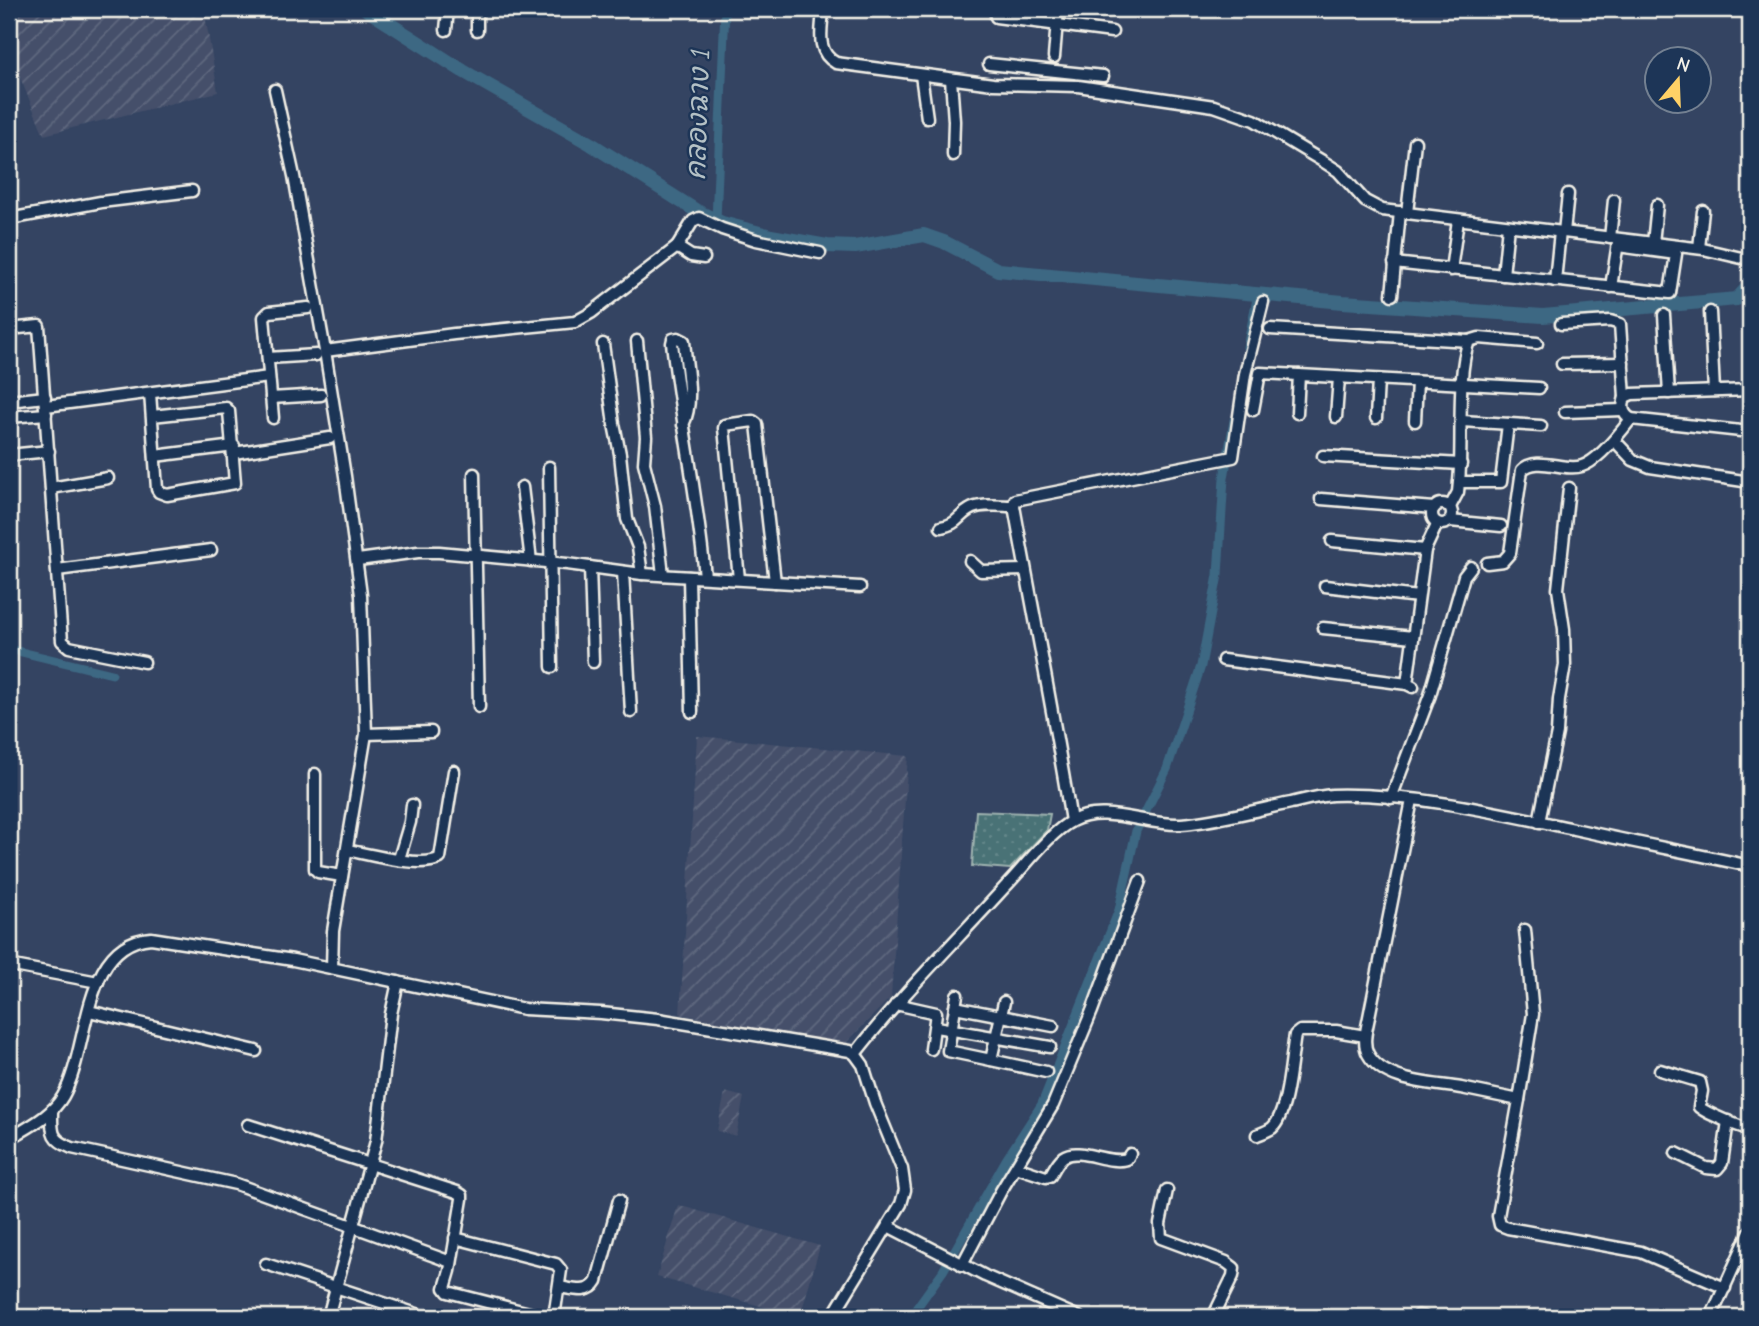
<svg xmlns="http://www.w3.org/2000/svg" width="1759" height="1326" font-family="'Comic Neue','Playpen Sans Thai',sans-serif">
	<style>
		.industrial { fill: url(#industrial-furrows) }
		.park { fill: url(#park-dots); stroke: #9eb2af; stroke-width: 2 }
		.lines { fill: none; stroke-linecap: round; stroke-linejoin: round }
		.canal { stroke: #3d6883; stroke-width: 9 }
		.river { stroke: #3d6883; stroke-width: 14 }
		.minor-tunnel { stroke: #515e76; stroke-width: 10; stroke-dasharray: 10 5; stroke-linecap: butt }
		.minor-casing { stroke: #f4f1e8; stroke-width: 15 }
		.minor { stroke: #1d3557; stroke-width: 10 }
		.labels { text-anchor: middle; dominant-baseline: central; stroke-width: 5; stroke-linejoin: round; paint-order: stroke }
		.water-label { font-size: 28px; font-style: italic; fill: #b4c1c5; stroke: #1d3557 }
	</style>
	<defs>
		<pattern id="industrial-furrows" width="10" height="10" patternUnits="userSpaceOnUse" patternTransform="scale(1.75)"><rect width="10" height="10" fill="#444f6a"/><path d="M-1 1l2-2M0 10L10 0M9 11l2-2" fill="none" stroke="#60697f"/></pattern>
		<pattern id="park-dots" width="8" height="8" patternUnits="userSpaceOnUse" patternTransform="scale(1.75)"><rect width="8" height="8" fill="#497276"/><path d="M2 2h.1M6 6h.1" fill="none" stroke="#64878a" stroke-width="1.8" stroke-linecap="round"/></pattern>
	</defs>
	<rect width="100%" height="100%" fill="#344462"/>
	<filter id="ink" filterUnits="userSpaceOnUse"><feTurbulence type="fractalNoise" baseFrequency=".0143" numOctaves="2"/><feDisplacementMap in="SourceGraphic" scale="14" xChannelSelector="R" yChannelSelector="G"/><feConvolveMatrix kernelMatrix="1 2 1 2 8 2 1 2 1" color-interpolation-filters="sRGB"/></filter>
	<g filter="url(#ink)">
		<g class="industrial">
			<path d="M 9,9 L 204,9 L 218,92 L 44,135 L 9,51 Z"/>
			<path d="M 697,736 L 908,756 L 891,997 L 844,1045 L 680,1014 Z"/>
			<path d="M 725,1092 L 744,1097 L 736,1136 L 717,1131 Z"/>
			<path d="M 678,1205 L 820,1246 L 800,1317 L 657,1277 Z"/>
		</g>
		<path class="park" d="M 976,811 L 1050,814 L 1047,830 L 1010,869 L 972,866 Z"/>
		<g class="lines">
			<g class="canal">
				<path d="M 716,220 L 725,9"/>
				<path d="M 1247,347 L 1258,294"/>
				<path d="M 9,649 L 112,674"/>
				<path d="M 910,1317 L 943,1271 L 1006,1160 L 1042,1104 L 1119,910 L 1136,831 L 1167,769 L 1201,666 L 1218,575 L 1224,478 L 1234,420"/>
			</g>
			<path class="river" d="M 366,9 L 463,71 L 591,144 L 695,210 L 722,223 L 771,236 L 827,246 L 855,247 L 924,235 L 944,242 L 998,270 L 1343,302 L 1543,316 L 1737,299 L 1750,285"/>
			<path class="minor-tunnel" d="M 1413,687 L 1425,693"/>
			<defs>
				<g id="minor">
					<path d="M 477,9 L 477,30"/>
					<path d="M 823,9 C 822,29 815,52 836,63 L 993,84 L 1078,86 L 1214,106 L 1254,120 L 1324,162 L 1338,171 L 1365,201 L 1382,210 L 1703,249 L 1750,260"/>
					<path d="M 996,17 L 1112,32"/>
					<path d="M 446,30 L 448,9"/>
					<path d="M 1054,57 L 1058,9"/>
					<path d="M 989,64 L 1103,76"/>
					<path d="M 921,75 L 927,118"/>
					<path d="M 951,79 L 954,121 L 953,155"/>
					<path d="M 275,90 L 294,176 L 325,351 L 345,476 L 361,595 L 366,734 L 333,931 L 332,968"/>
					<path d="M 1407,213 L 1415,142"/>
					<path d="M 9,219 L 101,202 L 192,191"/>
					<path d="M 1564,232 L 1568,194"/>
					<path d="M 1610,238 L 1614,200"/>
					<path d="M 1653,243 L 1657,205"/>
					<path d="M 677,247 L 693,221 L 699,218 L 722,229 L 756,240 L 820,253"/>
					<path d="M 1699,248 L 1703,211"/>
					<path d="M 1394,263 L 1670,293 L 1676,254 L 1618,246"/>
					<path d="M 1451,270 L 1458,220"/>
					<path d="M 1503,275 L 1508,226"/>
					<path d="M 1555,281 L 1560,232"/>
					<path d="M 1611,287 L 1618,243"/>
					<path d="M 1392,295 L 1400,212"/>
					<path d="M 1710,312 L 1714,391"/>
					<path d="M 1664,315 L 1669,393"/>
					<path d="M 1561,324 L 1610,321 L 1620,324 L 1625,397"/>
					<path d="M 9,329 L 39,326 L 62,641 L 69,647 L 144,662"/>
					<path d="M 1270,329 L 1469,341"/>
					<path d="M 637,341 L 646,437 L 644,463 L 655,506 L 663,575"/>
					<path d="M 603,344 L 614,424 L 620,454 L 627,519 L 638,547 L 642,574"/>
					<path d="M 325,351 L 454,334 L 575,322 L 591,313 L 677,247 L 691,256 L 704,258"/>
					<path d="M 268,358 L 316,355"/>
					<path d="M 1562,364 L 1623,363"/>
					<path d="M 1750,390 L 1632,394 L 1625,397 C 1622,407 1622,413 1631,419 L 1750,432"/>
					<path d="M 150,393 L 157,489 L 159,492 L 167,495 L 235,483 L 229,411 L 226,408 L 152,416"/>
					<path d="M 271,398 L 321,395"/>
					<path d="M 9,401 L 45,397"/>
					<path d="M 46,406 L 269,377"/>
					<path d="M 1253,410 L 1260,373 L 1539,388"/>
					<path d="M 1565,412 L 1622,410"/>
					<path d="M 1297,413 L 1299,375"/>
					<path d="M 9,417 L 46,414"/>
					<path d="M 1336,417 L 1339,378"/>
					<path d="M 273,418 L 264,317 L 269,312 L 308,308"/>
					<path d="M 1376,418 L 1378,380"/>
					<path d="M 1415,421 L 1417,382"/>
					<path d="M 1462,421 L 1541,426"/>
					<path d="M 683,425 C 695,401 686,367 684,341 L 678,338 L 673,339 L 672,343 C 681,421 698,499 705,577"/>
					<path d="M 1615,441 L 1633,460 L 1650,467 L 1750,482"/>
					<path d="M 234,453 L 330,438"/>
					<path d="M 9,455 L 49,451"/>
					<path d="M 155,456 L 234,446"/>
					<path d="M 1323,456 L 1461,464"/>
					<path d="M 549,467 L 552,667"/>
					<path d="M 474,474 L 479,707"/>
					<path d="M 1459,482 L 1501,482 L 1508,424"/>
					<path d="M 522,487 L 531,561"/>
					<path d="M 51,488 L 108,478"/>
					<path d="M 1321,499 L 1434,508"/>
					<circle cx="1442" cy="514" r="10"/>
					<path d="M 1450,507 L 1458,492 L 1459,482 C 1463,443 1456,374 1469,341 L 1479,338 L 1537,343"/>
					<path d="M 1450,521 L 1501,526"/>
					<path d="M 941,527 C 958,524 957,517 969,510 C 980,503 1001,506 1014,506"/>
					<path d="M 1332,541 L 1425,550"/>
					<path d="M 358,560 L 418,552 L 439,552 L 567,564 L 642,574 L 860,587"/>
					<path d="M 970,561 L 981,571 L 1025,570"/>
					<path d="M 1487,563 L 1503,561 L 1510,553 L 1522,470 C 1537,455 1564,472 1582,466 C 1598,461 1621,432 1631,419"/>
					<path d="M 590,567 L 593,662"/>
					<path d="M 57,570 L 211,550"/>
					<path d="M 623,572 L 631,712"/>
					<path d="M 689,577 L 692,712"/>
					<path d="M 739,579 L 724,428 L 725,425 L 753,421 L 757,424 L 775,582"/>
					<path d="M 1325,586 L 1418,597"/>
					<path d="M 1323,628 L 1413,637"/>
					<path d="M 1223,660 L 1407,684 L 1413,687"/>
					<path d="M 1407,684 L 1425,550 L 1437,524"/>
					<path d="M 366,734 L 431,732"/>
					<path d="M 315,774 L 315,869 L 318,872 L 342,876"/>
					<path d="M 1391,798 L 1430,695 L 1464,576 L 1471,567"/>
					<path d="M 1412,800 L 1369,1017 C 1367,1028 1362,1043 1368,1054 C 1384,1083 1432,1083 1461,1088 C 1480,1092 1500,1096 1519,1100 L 1498,1216 L 1500,1225 L 1508,1228 L 1641,1252 L 1725,1288"/>
					<path d="M 1071,821 C 1054,716 1033,611 1014,506 L 1015,500 L 1233,457 L 1245,374 L 1263,302"/>
					<path d="M 1539,822 L 1557,733 L 1559,699 L 1565,665 L 1564,629 L 1558,589 L 1569,488"/>
					<path d="M 347,850 C 368,854 422,869 440,858 L 454,771"/>
					<path d="M 399,859 L 410,822 L 412,805"/>
					<path d="M 9,965 L 98,982"/>
					<path d="M 957,995 L 948,1051 L 991,1060 L 1004,1002"/>
					<path d="M 896,1004 L 936,1013 L 931,1049"/>
					<path d="M 955,1007 L 1053,1026"/>
					<path d="M 89,1011 L 256,1051"/>
					<path d="M 936,1027 L 1050,1047"/>
					<path d="M 855,1054 C 901,995 954,943 1004,888 C 1022,870 1050,832 1072,821 C 1104,804 1147,826 1181,824 C 1218,821 1255,810 1291,803 C 1304,800 1319,796 1332,795 C 1413,793 1495,812 1574,829 C 1632,842 1691,853 1750,866"/>
					<path d="M 991,1060 L 1046,1072"/>
					<path d="M 1660,1070 L 1700,1082 L 1702,1091 L 1699,1107 C 1706,1113 1741,1128 1750,1129"/>
					<path d="M 1519,1100 L 1533,1014 L 1525,930"/>
					<path d="M 52,1110 C 52,1132 50,1139 72,1148 L 236,1184 L 451,1262"/>
					<path d="M 248,1125 L 457,1192 L 462,1195 L 462,1199 L 450,1271 L 445,1288 L 448,1292 L 545,1317"/>
					<path d="M 1257,1135 C 1262,1133 1268,1131 1272,1128 C 1288,1114 1291,1057 1295,1035 L 1300,1031 L 1336,1031 L 1365,1036"/>
					<path d="M 9,1139 C 28,1127 51,1117 63,1096 C 90,1049 81,943 151,938 L 293,960 L 524,1009 L 601,1013 L 658,1019 L 850,1051 L 855,1054 L 863,1065 L 875,1103 L 902,1169 L 905,1190 L 901,1204 L 832,1317"/>
					<path d="M 1676,1153 L 1706,1168 L 1717,1169 L 1722,1163 L 1728,1121"/>
					<path d="M 1016,1167 L 1046,1177 L 1050,1176 C 1054,1169 1057,1162 1063,1157 C 1079,1146 1107,1165 1127,1159 L 1130,1154"/>
					<path d="M 1167,1190 L 1160,1224 L 1161,1238 L 1226,1262 L 1234,1268 L 1233,1276 L 1213,1317"/>
					<path d="M 888,1226 L 985,1276 L 1079,1317"/>
					<path d="M 455,1238 L 556,1264 L 561,1270 L 554,1317"/>
					<path d="M 266,1264 L 426,1317"/>
					<path d="M 962,1265 L 1001,1191 L 1053,1105 L 1092,1011 L 1140,881"/>
					<path d="M 559,1287 C 574,1289 589,1295 597,1281 L 619,1200"/>
					<path d="M 1418,1316 L 1424,1317"/>
					<path d="M 214,1317 L 216,1317"/>
					<path d="M 328,1317 L 376,1141 L 391,1014 L 398,982"/>
					<path d="M 1711,1317 L 1750,1231"/>
				</g>
			</defs>
			<use href="#minor" class="minor-casing"/>
			<use href="#minor" class="minor"/>
		</g>
	</g>
	<g class="labels">
		<g class="water-label">
			<text transform="translate(698 114) rotate(-88)">คลองฉาง 1</text>
		</g>
	</g>
	<rect width="1759" height="1326" fill="none" stroke="#1d3557" stroke-width="35"/>
	<rect x="18" y="18" width="1724" height="1291" fill="none" stroke="#f4f1e8" stroke-width="2.5" filter="url(#ink)"/>
	<g transform="translate(1678 80) rotate(19)"><circle r="33" fill="#1d3557" stroke="#738091" stroke-width="2"/>
	<path d="M0-5L12 26L0 18L-12 26Z" fill="#ffd166"/>
	<text y="-10" font-size="19" font-weight="bold" text-anchor="middle" fill="#f4f1e8">N</text>
	</g>
</svg>
